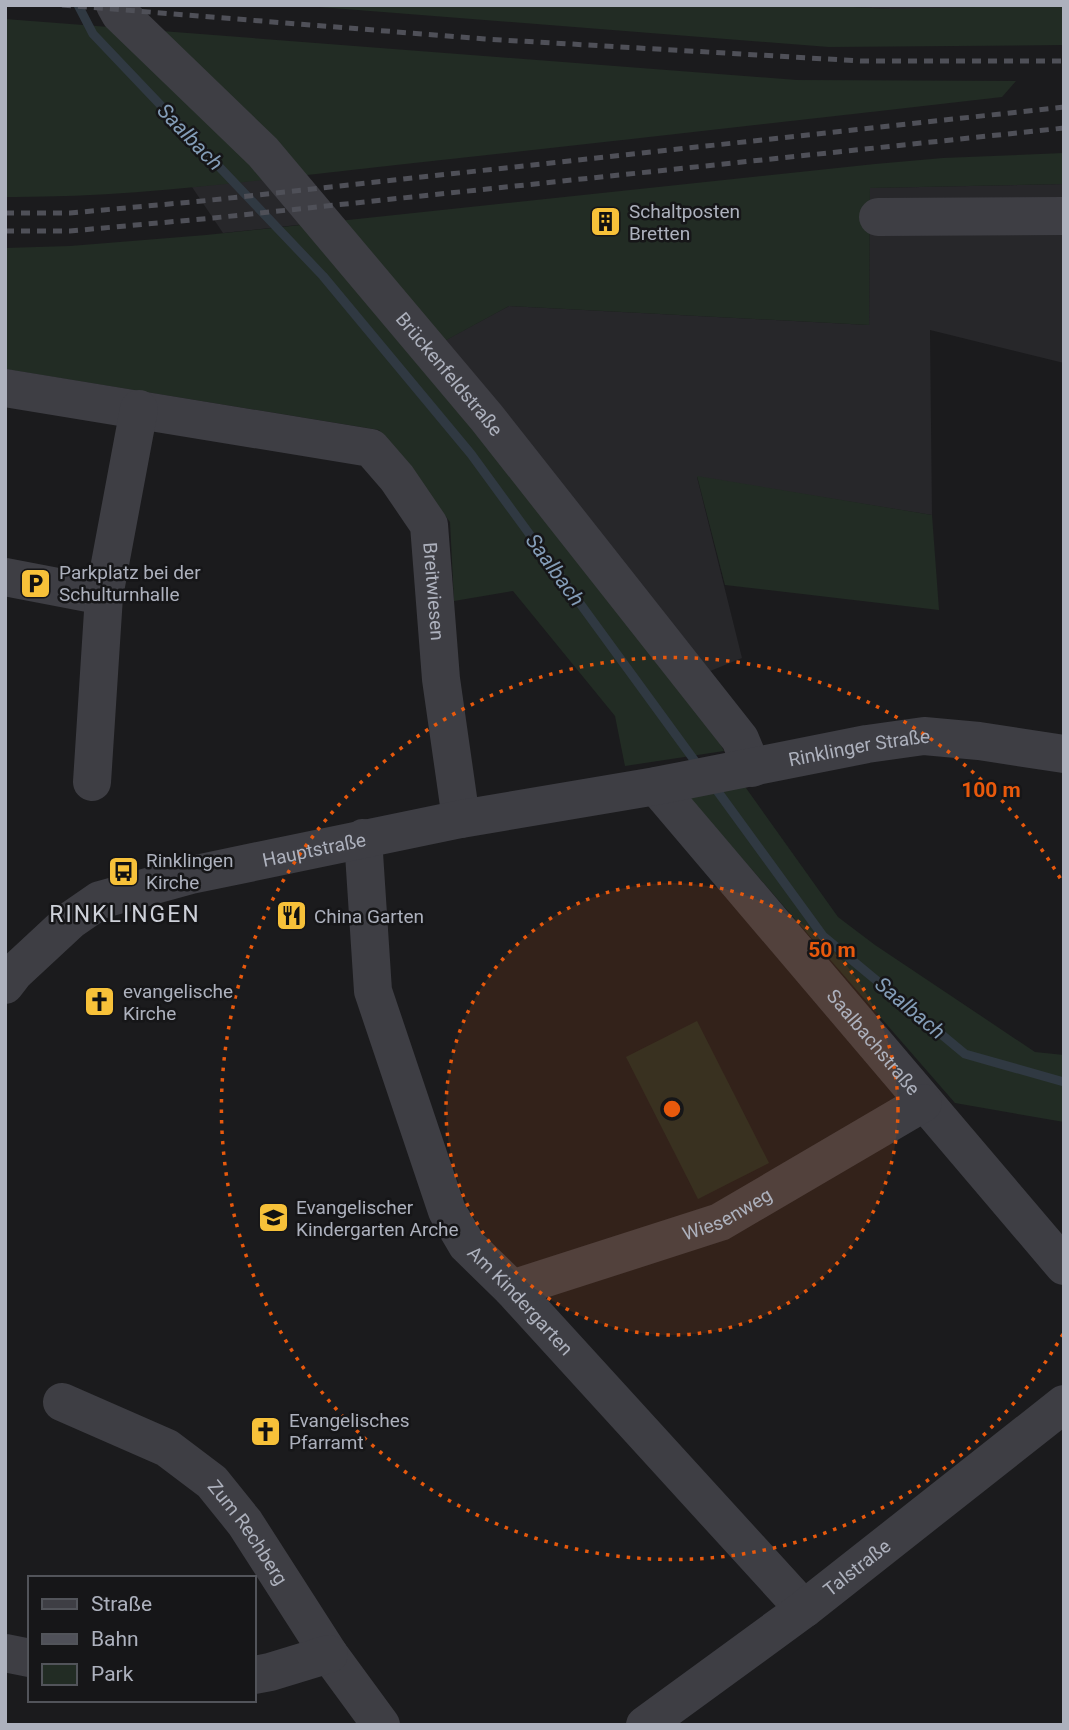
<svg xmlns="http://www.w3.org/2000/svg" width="1069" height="1730" font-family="Roboto,sans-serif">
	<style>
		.built { fill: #27272a }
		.green { fill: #222c24 }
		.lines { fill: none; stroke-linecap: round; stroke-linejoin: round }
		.stream { stroke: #303942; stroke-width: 9 }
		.minor { stroke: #3e3e44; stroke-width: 38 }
		.rail { stroke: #4f5058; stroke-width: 5; stroke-dasharray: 9 7; stroke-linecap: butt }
		.ring { fill: none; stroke: #e8590c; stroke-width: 3.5; stroke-dasharray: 3.5 7 }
		.labels { text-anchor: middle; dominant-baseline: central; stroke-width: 5; stroke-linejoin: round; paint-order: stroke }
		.poi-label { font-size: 19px; fill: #adb1bd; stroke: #161618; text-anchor: start }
		.street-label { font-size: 19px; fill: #adb1bd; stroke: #161618 }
		.water-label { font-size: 21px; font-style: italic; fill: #849db8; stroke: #161618 }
		.quarter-label { font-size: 23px; letter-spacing: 2px; fill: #ced1d9; stroke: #161618 }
		.centre { fill: #e8590c; stroke: #161618; stroke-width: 3.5 }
		.ring-label { font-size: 21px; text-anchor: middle; font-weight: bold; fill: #e8590c; stroke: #161618; stroke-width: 5; stroke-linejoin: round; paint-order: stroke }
	</style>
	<rect width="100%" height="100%" fill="#1b1b1d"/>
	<g class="built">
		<path d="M 818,5 L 1012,5 L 958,9 L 890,9 Z"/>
		<path d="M 304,175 L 334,221 L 223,233 L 192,187 Z"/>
		<path d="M 1064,184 L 1064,363 L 930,330 L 932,515 L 697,477 L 742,658 L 676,685 L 416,356 L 509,306 L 869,325 L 870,188 Z"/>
	</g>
	<g class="green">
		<path d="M 294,5 L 818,5 L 890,9 L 1064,5 L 1064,45 L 829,47 Z"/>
		<path d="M 5,19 L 797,80 L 1016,81 L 1002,97 C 800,120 598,143 396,165 C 266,179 136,198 5,197 Z"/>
		<path d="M 1064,153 L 1064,184 L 870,188 L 869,325 L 509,306 L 417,356 L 717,738 L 724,751 L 625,766 L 615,716 L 513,591 L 454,601 L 450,522 L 379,430 L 5,369 L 5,248 L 70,246 L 206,235 L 875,164 L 943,158 Z"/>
		<path d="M 697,476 L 932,515 L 939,610 L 725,585 Z"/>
		<path d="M 741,781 L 838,917 L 875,945 L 1035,1052 L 1064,1055 L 1064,1122 L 955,1103 L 686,794 Z"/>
		<path d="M 697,1021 L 769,1163 L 698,1199 L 626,1057 Z"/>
	</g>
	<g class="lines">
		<g class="stream">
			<path d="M 78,5 L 93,34 L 323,276 L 471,454 L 700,768"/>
			<path d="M 713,785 L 823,936 L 965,1054 L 1064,1082"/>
		</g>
		<g class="minor">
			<path id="s1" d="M 115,5 L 120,14 L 263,152 L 487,418 L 740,739 L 752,768"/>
			<path d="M 878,217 L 1064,216"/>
			<path id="s2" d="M 5,388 L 371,448 L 397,478 L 429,525 L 441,679 L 461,819"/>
			<path d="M 5,577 L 104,596 L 139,409"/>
			<path d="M 92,782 L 104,596"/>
			<path id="s3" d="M 656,786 L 1064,1266"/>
			<path id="s4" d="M 363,838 L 373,991 L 447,1211 L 467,1245 L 512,1289 L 804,1609"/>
			<path id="s5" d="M 5,985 L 15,972 L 71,920 L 100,900 L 191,875 L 461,819 L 656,786 L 867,744 L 924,736 L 979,741 L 1064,754"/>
			<path id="s6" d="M 512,1289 L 720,1222 L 923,1103"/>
			<path id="s7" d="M 62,1402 L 167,1448 L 212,1482 L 245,1523 L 329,1654 L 381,1725"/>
			<path d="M 5,1653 L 30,1658"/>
			<path d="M 254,1675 L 270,1672 L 329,1654"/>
			<path id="s8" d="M 645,1725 L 804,1609 L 1064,1404"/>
		</g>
		<g class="rail">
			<path d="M 62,5 L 485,39 L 861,61 L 1064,61"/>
			<path d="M 5,213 L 70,213 L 202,201 L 1064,107"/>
			<path d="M 5,231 L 70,231 L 213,218 L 1064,128"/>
		</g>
	</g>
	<circle cx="672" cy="1109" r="226" fill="#e8590c" fill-opacity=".12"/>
	<g class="ring">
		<circle cx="672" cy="1109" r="226"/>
		<path d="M1063 1334A451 451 0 1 1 1063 883"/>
	</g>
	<defs>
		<symbol id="building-square" viewBox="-11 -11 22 22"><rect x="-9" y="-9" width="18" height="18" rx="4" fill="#f7c139" stroke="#161618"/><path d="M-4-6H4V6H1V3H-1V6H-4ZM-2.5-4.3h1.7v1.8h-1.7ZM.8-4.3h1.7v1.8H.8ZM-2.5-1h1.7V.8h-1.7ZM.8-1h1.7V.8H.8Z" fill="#111"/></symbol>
		<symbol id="parking-square" viewBox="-11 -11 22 22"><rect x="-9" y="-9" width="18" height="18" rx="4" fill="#f7c139" stroke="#161618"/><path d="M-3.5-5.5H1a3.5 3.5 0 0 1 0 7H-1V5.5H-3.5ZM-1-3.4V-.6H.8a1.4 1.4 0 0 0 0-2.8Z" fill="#111"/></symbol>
		<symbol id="bus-square" viewBox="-11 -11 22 22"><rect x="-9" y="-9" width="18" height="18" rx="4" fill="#f7c139" stroke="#161618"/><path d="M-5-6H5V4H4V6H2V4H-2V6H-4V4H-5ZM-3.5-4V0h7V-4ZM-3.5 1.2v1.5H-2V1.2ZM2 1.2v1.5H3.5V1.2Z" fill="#111"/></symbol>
		<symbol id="restaurant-square" viewBox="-11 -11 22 22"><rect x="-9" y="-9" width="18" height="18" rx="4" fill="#f7c139" stroke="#161618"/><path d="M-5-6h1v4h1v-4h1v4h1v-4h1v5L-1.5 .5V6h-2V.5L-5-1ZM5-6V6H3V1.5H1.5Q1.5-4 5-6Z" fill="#111"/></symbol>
		<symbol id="church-square" viewBox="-11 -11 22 22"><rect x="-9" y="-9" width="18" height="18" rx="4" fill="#f7c139" stroke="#161618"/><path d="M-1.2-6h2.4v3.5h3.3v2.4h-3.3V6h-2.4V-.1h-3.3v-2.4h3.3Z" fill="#111"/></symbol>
		<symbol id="school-square" viewBox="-11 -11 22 22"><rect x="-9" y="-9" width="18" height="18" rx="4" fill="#f7c139" stroke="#161618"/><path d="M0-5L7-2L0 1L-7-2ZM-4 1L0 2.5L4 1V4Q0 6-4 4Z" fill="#111"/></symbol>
	</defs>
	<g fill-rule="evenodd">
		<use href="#building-square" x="588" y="204" width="35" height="35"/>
		<use href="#parking-square" x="18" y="566" width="35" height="35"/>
		<use href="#bus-square" x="106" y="854" width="35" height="35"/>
		<use href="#restaurant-square" x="274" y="898" width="35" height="35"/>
		<use href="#church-square" x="82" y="984" width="35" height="35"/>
		<use href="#school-square" x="256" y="1200" width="35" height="35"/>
		<use href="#church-square" x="248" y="1414" width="35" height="35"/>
	</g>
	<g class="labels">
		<g class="poi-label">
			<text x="629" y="211">Schaltposten<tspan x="629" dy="22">Bretten</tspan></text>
			<text x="59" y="572">Parkplatz bei der<tspan x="59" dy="22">Schulturnhalle</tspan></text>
			<text x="146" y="860">Rinklingen<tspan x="146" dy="22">Kirche</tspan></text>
			<text x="314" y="916">China Garten</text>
			<text x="123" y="991">evangelische<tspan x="123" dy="22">Kirche</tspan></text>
			<text x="296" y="1207">Evangelischer<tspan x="296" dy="22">Kindergarten Arche</tspan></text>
			<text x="289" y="1420">Evangelisches<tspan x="289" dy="22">Pfarramt</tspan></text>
		</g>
		<g class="street-label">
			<text stroke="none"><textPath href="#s1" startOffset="499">Brückenfeldstraße</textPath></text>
			<text stroke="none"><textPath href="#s2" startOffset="534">Breitwiesen</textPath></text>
			<text stroke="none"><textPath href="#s5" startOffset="903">Rinklinger Straße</textPath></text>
			<text stroke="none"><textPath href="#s5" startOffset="348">Hauptstraße</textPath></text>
			<text stroke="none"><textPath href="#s3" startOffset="336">Saalbachstraße</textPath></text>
			<text stroke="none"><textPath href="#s6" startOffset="228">Wiesenweg</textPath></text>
			<text stroke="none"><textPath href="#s4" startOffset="502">Am Kindergarten</textPath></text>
			<text stroke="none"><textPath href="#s7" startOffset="233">Zum Rechberg</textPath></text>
			<text stroke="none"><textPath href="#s8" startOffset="264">Talstraße</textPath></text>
		</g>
		<g class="water-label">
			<text transform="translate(190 137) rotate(46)">Saalbach</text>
			<text transform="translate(555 570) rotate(54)">Saalbach</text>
			<text transform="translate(910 1008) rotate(40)">Saalbach</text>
		</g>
		<g class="quarter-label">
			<text x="125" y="914">RINKLINGEN</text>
		</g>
	</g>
	<circle cx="672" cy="1109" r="10" class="centre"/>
	<g class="ring-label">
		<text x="991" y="797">100 m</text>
		<text x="832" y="957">50 m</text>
	</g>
	<rect width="1069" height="1730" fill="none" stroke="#adb1bd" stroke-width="14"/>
	<rect x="28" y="1576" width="228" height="126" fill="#161618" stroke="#52545a" stroke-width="2"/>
	<rect x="42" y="1599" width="35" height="10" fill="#3e3e44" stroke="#52545a" stroke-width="2"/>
	<text x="91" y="1611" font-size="21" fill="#adb1bd">Straße</text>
	<rect x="42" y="1634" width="35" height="10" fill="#4f5058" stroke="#52545a" stroke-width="2"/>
	<text x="91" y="1646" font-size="21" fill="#adb1bd">Bahn</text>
	<rect x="42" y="1664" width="35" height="21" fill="#222c24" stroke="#52545a" stroke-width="2"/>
	<text x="91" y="1681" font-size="21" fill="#adb1bd">Park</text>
</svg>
